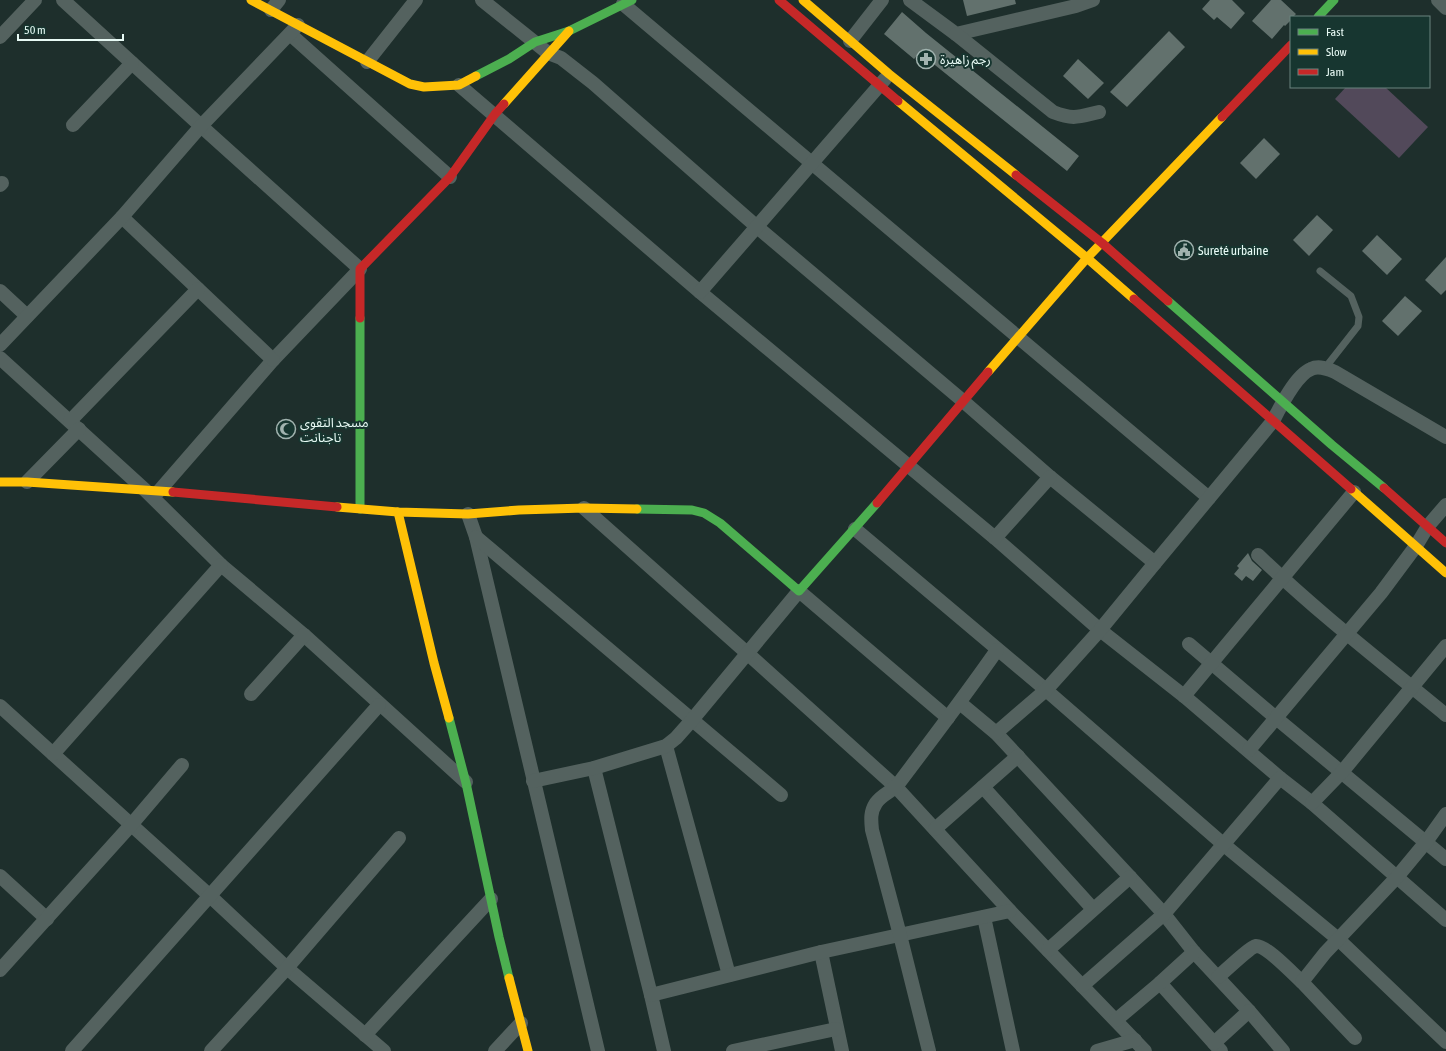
<svg xmlns="http://www.w3.org/2000/svg" width="1446" height="1051" font-family="'Asap Condensed','Noto Sans Arabic',sans-serif">
	<style>
		.grass { fill: #52495a }
		.building { fill: #62716d }
		.lines { fill: none; stroke-linecap: round; stroke-linejoin: round }
		.lane { stroke: #54625f; stroke-width: 7 }
		.street { stroke: #54625f; stroke-width: 14 }
		.fast { stroke: #4caf50; stroke-width: 9 }
		.slow { stroke: #ffc107; stroke-width: 9 }
		.jam { stroke: #c62828; stroke-width: 9 }
		.labels { text-anchor: middle; dominant-baseline: central; stroke-width: 4; stroke-linejoin: round; paint-order: stroke }
		.poi-label { font-size: 13px; fill: #e8faf5; stroke: #173630; text-anchor: start }
	</style>
	<rect width="100%" height="100%" fill="#1e2f2c"/>
	<path class="grass" d="M 1346,87 L 1385,87 L 1428,127 L 1399,158 L 1335,99 Z"/>
	<g class="building">
		<path d="M 963,0 L 1015,0 L 1016,4 L 967,16 Z"/>
		<path d="M 1210,0 L 1232,0 L 1245,13 L 1231,29 L 1217,17 L 1214,20 L 1202,9 Z"/>
		<path d="M 1271,0 L 1281,0 L 1296,14 L 1293,17 L 1291,17 L 1291,20 L 1285,26 L 1284,25 L 1272,39 L 1252,21 Z"/>
		<path d="M 902,12 L 926,33 L 1079,156 L 1067,171 L 920,53 L 914,59 L 884,34 Z"/>
		<path d="M 1169,31 L 1185,47 L 1127,107 L 1110,92 Z"/>
		<path d="M 1078,59 L 1104,83 L 1088,99 L 1063,76 Z"/>
		<path d="M 1264,138 L 1280,154 L 1256,179 L 1240,163 Z"/>
		<path d="M 1317,215 L 1333,230 L 1309,256 L 1293,240 Z"/>
		<path d="M 1377,235 L 1402,259 L 1387,275 L 1362,251 Z"/>
		<path d="M 1446,257 L 1446,290 L 1441,295 L 1425,280 Z"/>
		<path d="M 1405,296 L 1422,311 L 1398,336 L 1382,321 Z"/>
		<path d="M 1248,553 L 1252,561 L 1262,570 L 1253,581 L 1246,576 L 1242,581 L 1234,574 L 1239,568 L 1237,566 Z"/>
	</g>
	<g class="lines">
		<path class="lane" d="M 1320,271 L 1351,296 L 1359,317 L 1358,326 L 1325,368"/>
		<g class="street">
			<path d="M 63,0 L 201,126 L 360,269 L 273,360 L 159,491"/>
			<path d="M 482,0 L 548,53 L 561,58 L 593,83 L 756,226 L 963,401 L 1050,477 L 1155,563"/>
			<path d="M 910,0 L 956,34 L 1076,6 L 1093,0"/>
			<path d="M 1438,0 L 1446,8"/>
			<path d="M 623,4 L 1209,498"/>
			<path d="M 271,10 L 279,0"/>
			<path d="M 290,34 L 450,177"/>
			<path d="M 956,34 L 1053,112 C 1074,120 1078,117 1099,112"/>
			<path d="M 0,37 L 35,0"/>
			<path d="M 850,41 L 882,0"/>
			<path d="M 367,62 L 416,0"/>
			<path d="M 459,85 L 700,292 L 995,538 L 1100,630 L 1184,696 L 1280,778 L 1312,803 L 1446,920"/>
			<path d="M 73,125 L 132,63"/>
			<path d="M 0,185 L 2,183"/>
			<path d="M 122,217 L 273,360"/>
			<path d="M 0,291 L 27,316"/>
			<path d="M 700,292 L 885,79"/>
			<path d="M 0,345 L 122,217 L 201,126 L 298,25"/>
			<path d="M 0,358 L 145,490 L 221,565 L 304,635 L 466,782"/>
			<path d="M 70,421 L 198,289"/>
			<path d="M 27,482 L 79,429"/>
			<path d="M 584,508 L 747,653 L 896,787 L 1010,911 L 1145,1051"/>
			<path d="M 468,514 L 476,537 L 598,1051"/>
			<path d="M 855,529 L 1046,690 L 1223,844 L 1338,939 L 1446,1042"/>
			<path d="M 476,537 L 781,795"/>
			<path d="M 995,538 L 1050,477"/>
			<path d="M 1258,555 C 1317,612 1383,663 1446,715"/>
			<path d="M 1189,644 L 1276,718 L 1446,859"/>
			<path d="M 251,694 L 304,635"/>
			<path d="M 1184,696 L 1354,492"/>
			<path d="M 960,703 L 996,733 L 1130,877 L 1164,914 L 1194,952 L 1249,1011 L 1283,1051"/>
			<path d="M 0,706 L 210,896 L 287,968 L 384,1051"/>
			<path d="M 996,733 L 1046,690 L 1100,630 L 1155,563 L 1273,421 C 1280,407 1296,375 1311,369 C 1319,365 1328,369 1335,372 L 1446,437"/>
			<path d="M 666,746 L 729,975"/>
			<path d="M 1249,750 L 1381,593 L 1416,546 L 1428,526 L 1446,505"/>
			<path d="M 53,754 L 221,565"/>
			<path d="M 594,768 L 651,995 L 664,1051"/>
			<path d="M 533,781 L 594,768 L 666,746 L 676,738 L 692,720 L 799,591 L 948,718"/>
			<path d="M 983,787 L 1093,909"/>
			<path d="M 1312,803 L 1342,772 L 1446,646"/>
			<path d="M 935,829 L 1018,756"/>
			<path d="M 0,876 L 47,919"/>
			<path d="M 984,917 L 1013,1051"/>
			<path d="M 1048,950 L 1130,877"/>
			<path d="M 821,952 L 842,1051"/>
			<path d="M 0,970 L 131,825 L 182,765"/>
			<path d="M 1218,977 C 1224,972 1250,947 1256,946 C 1266,945 1294,975 1302,982"/>
			<path d="M 1160,983 L 1221,1051"/>
			<path d="M 1082,986 L 1164,914 L 1280,778"/>
			<path d="M 651,995 L 821,952 L 1010,911"/>
			<path d="M 1116,1020 L 1160,983 L 1194,952"/>
			<path d="M 365,1035 L 491,899"/>
			<path d="M 1355,1038 L 1302,982 L 1325,953 L 1397,877 L 1426,842 L 1446,814"/>
			<path d="M 1214,1043 L 1249,1011"/>
			<path d="M 72,1051 L 379,705"/>
			<path d="M 211,1051 L 287,968 L 399,838"/>
			<path d="M 495,1051 L 521,1023"/>
			<path d="M 733,1051 L 836,1029"/>
			<path d="M 929,1051 L 900,935 L 872,830 C 871,820 870,812 876,803 C 882,794 892,792 899,783 C 932,739 965,696 997,650"/>
			<path d="M 1097,1051 L 1135,1040"/>
		</g>
		<g class="fast">
			<path d="M 1318,17 L 1334,0"/>
			<path d="M 476,76 L 509,59 L 535,42 L 569,31 L 632,0"/>
			<path d="M 1168,301 L 1332,445 L 1384,488"/>
			<path d="M 360,318 L 360,509"/>
			<path d="M 637,509 L 692,510 L 704,513 L 720,523 L 799,591 L 877,503"/>
			<path d="M 449,718 L 466,783 L 499,937 L 509,978"/>
		</g>
		<g class="slow">
			<path d="M 251,0 L 410,84 L 424,87 L 459,85 L 476,76"/>
			<path d="M 803,0 L 889,74 L 1016,175"/>
			<path d="M 898,101 L 1087,258 L 1134,299"/>
			<path d="M 504,104 L 569,31"/>
			<path d="M 988,372 L 1087,258 L 1222,117"/>
			<path d="M 0,482 L 27,482 L 173,492"/>
			<path d="M 1351,489 L 1446,573"/>
			<path d="M 337,507 L 398,512 L 468,514 L 519,510 L 584,508 L 637,509"/>
			<path d="M 398,512 L 434,663 L 449,718"/>
			<path d="M 509,978 L 528,1051"/>
		</g>
		<g class="jam">
			<path d="M 779,0 L 898,101"/>
			<path d="M 1222,117 L 1291,45"/>
			<path d="M 1016,175 L 1102,243 L 1168,301"/>
			<path d="M 1134,299 L 1351,489"/>
			<path d="M 360,318 L 360,269 L 450,177 L 495,114 L 504,104"/>
			<path d="M 1384,488 L 1446,543"/>
			<path d="M 173,492 L 337,507"/>
			<path d="M 877,503 L 988,372"/>
		</g>
	</g>
	<defs>
		<symbol id="pharmacy-ring" viewBox="-11 -11 22 22"><circle r="9.5" fill="#173630" stroke="#a1b3af" stroke-width="1.5"/><path d="M-2-6h4v4h4v4h-4v4h-4v-4h-4v-4h4Z" fill="#a1b3af"/></symbol>
		<symbol id="civic-ring" viewBox="-11 -11 22 22"><circle r="9.5" fill="#173630" stroke="#a1b3af" stroke-width="1.5"/><path d="M-.6-6.5H3V-4.5H.6V-3L4-1V1h2V6H-6V1h2V-1L-.6-3ZM-1.2 2.5V6h2.4V2.5Z" fill="#a1b3af"/></symbol>
		<symbol id="mosque-ring" viewBox="-11 -11 22 22"><circle r="9.5" fill="#173630" stroke="#a1b3af" stroke-width="1.5"/><path d="M3.5-4.9A6 6 0 1 0 3.5 4.9A5 5 0 1 1 3.5-4.9Z" fill="#a1b3af"/></symbol>
	</defs>
	<g fill-rule="evenodd">
		<use href="#pharmacy-ring" x="915" y="48" width="22" height="22"/>
		<use href="#civic-ring" x="1173" y="239" width="22" height="22"/>
		<use href="#mosque-ring" x="275" y="418" width="22" height="22"/>
	</g>
	<g class="labels">
		<g class="poi-label">
			<text x="940" y="59">رجم زاهيرة</text>
			<text x="1198" y="250">Sureté urbaine</text>
			<text x="300" y="422">مسجد التقوى<tspan x="300" dy="15">تاجنانت</tspan></text>
		</g>
	</g>
	<rect x="1290" y="16" width="140" height="72" fill="#173630" stroke="#6b847f"/>
	<rect x="1298" y="29" width="20" height="6" fill="#4caf50" stroke="#6b847f"/>
	<text x="1326" y="36" font-size="12" fill="#e8faf5">Fast</text>
	<rect x="1298" y="49" width="20" height="6" fill="#ffc107" stroke="#6b847f"/>
	<text x="1326" y="56" font-size="12" fill="#e8faf5">Slow</text>
	<rect x="1298" y="69" width="20" height="6" fill="#c62828" stroke="#6b847f"/>
	<text x="1326" y="76" font-size="12" fill="#e8faf5">Jam</text>
	<path d="M18 34v6h105v-6" fill="none" stroke="#e8faf5" stroke-width="2"/>
	<text x="24" y="34" font-size="12" fill="#e8faf5" stroke="#173630" stroke-width="3" paint-order="stroke">50 m</text>
</svg>
